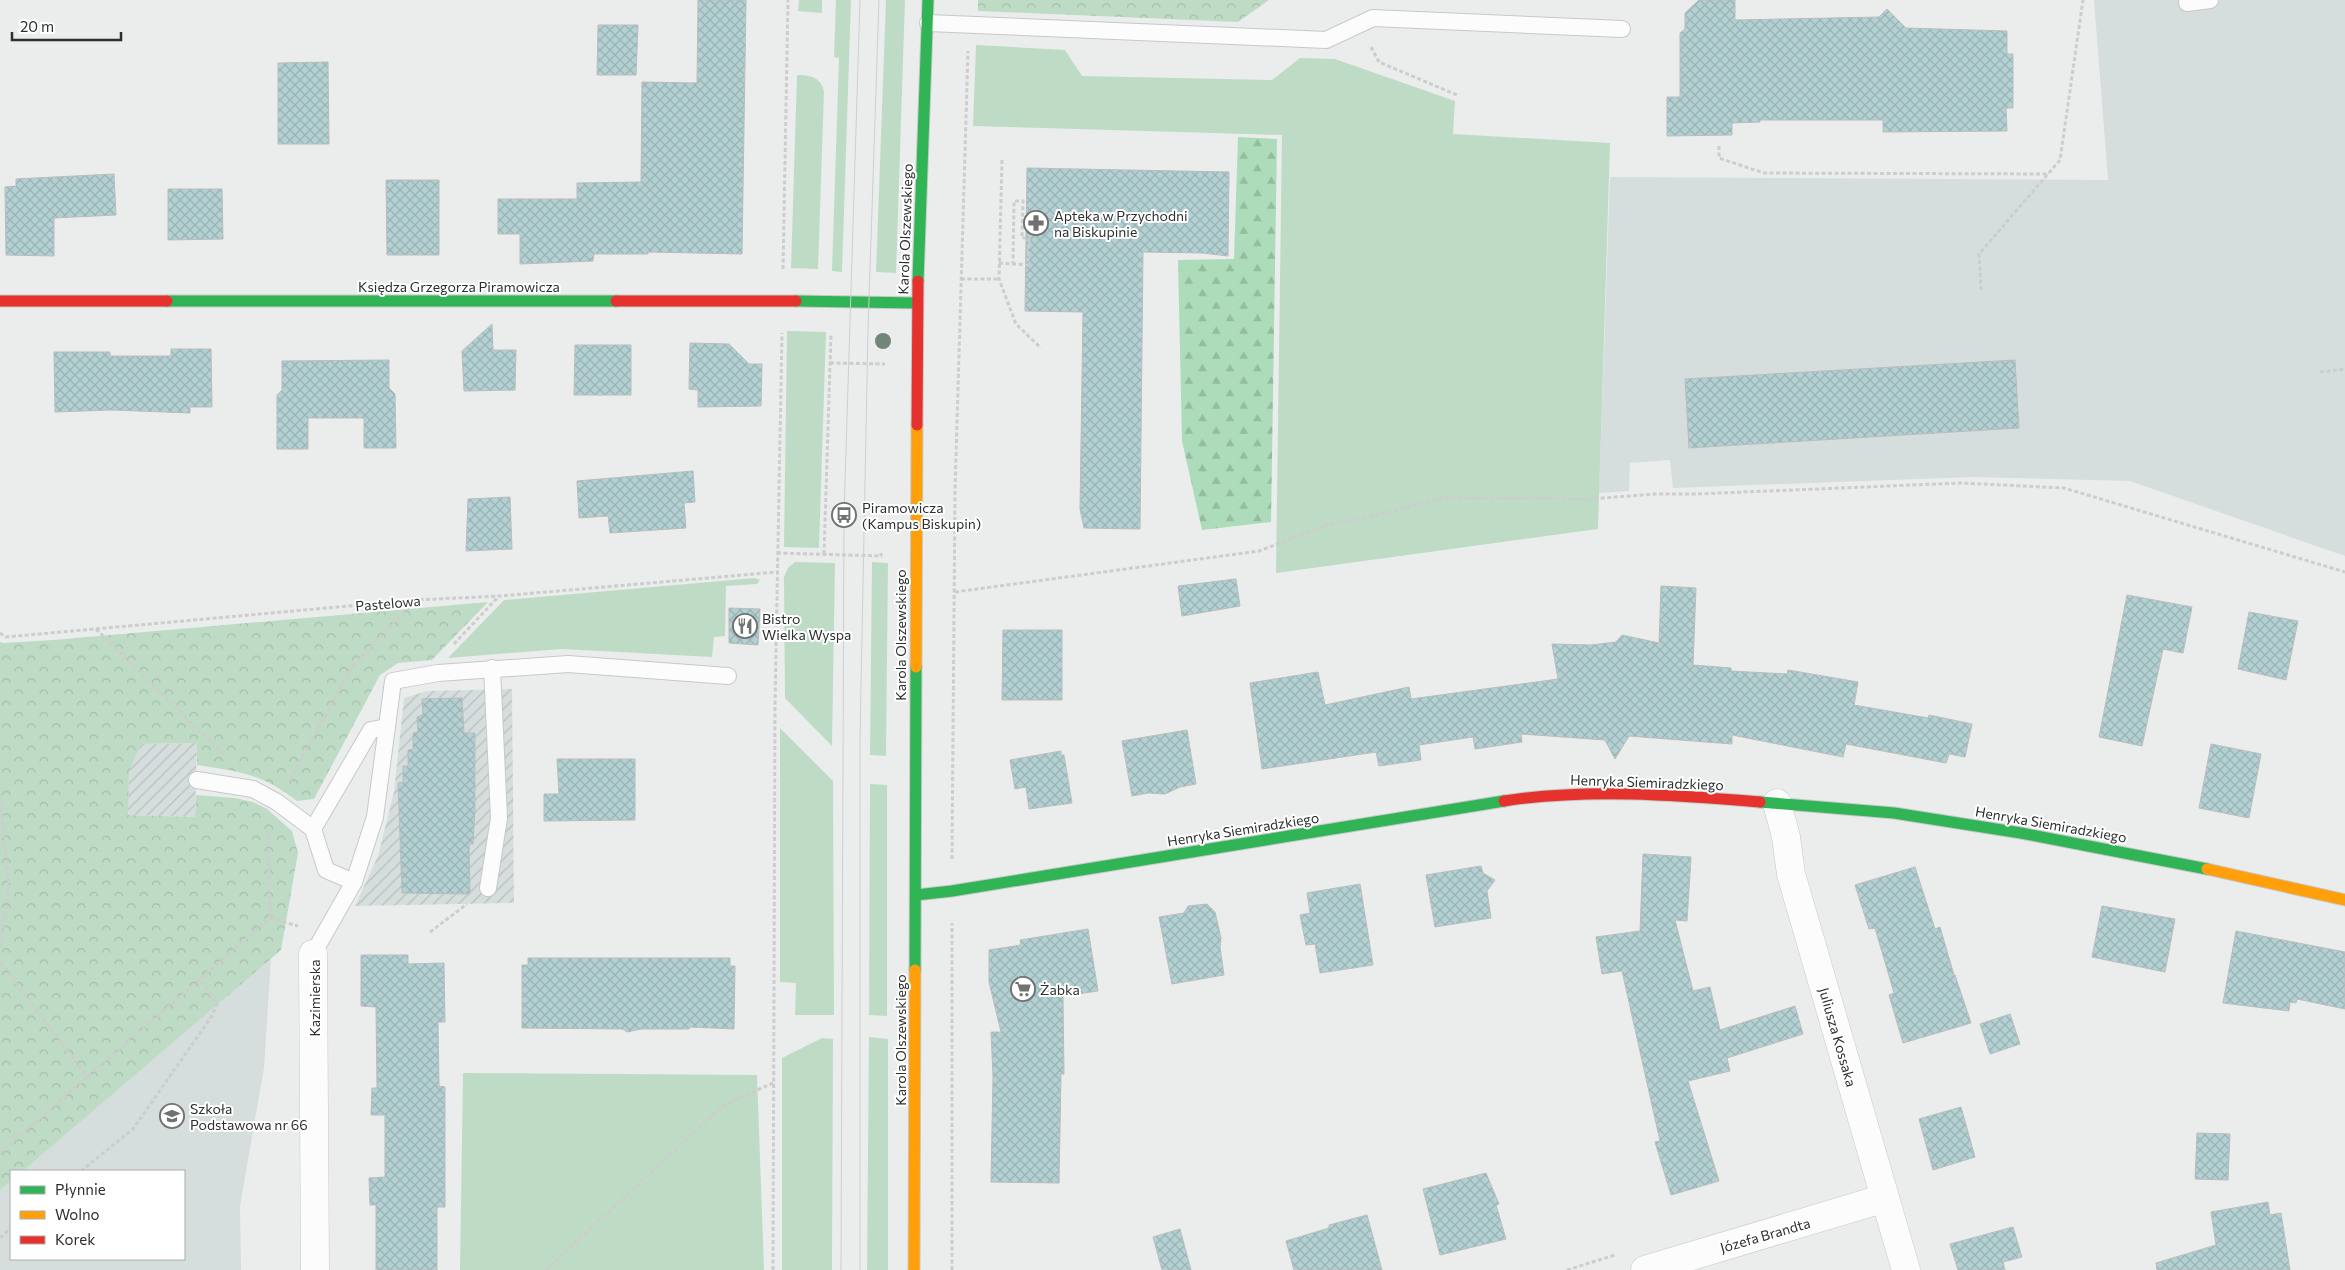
<svg xmlns="http://www.w3.org/2000/svg" width="2345" height="1270" font-family="Commissioner,sans-serif">
	<style>
		.built { fill: #d6dedd }
		.industrial { fill: url(#industrial-furrows) }
		.grass { fill: #bedcc5 }
		.forest { fill: url(#forest-firs) }
		.park { fill: url(#park-crowns) }
		.building { fill: url(#building-cross-hatch); stroke: #bbbcbc }
		.lines { fill: none; stroke-linecap: round; stroke-linejoin: round }
		.lane-casing { stroke: #c7c9c9; stroke-width: 18 }
		.street-casing { stroke: #c7c9c9; stroke-width: 29 }
		.fast-casing { stroke: #c7c9c9; stroke-width: 13 }
		.slow-casing { stroke: #c7c9c9; stroke-width: 13 }
		.jam-casing { stroke: #c7c9c9; stroke-width: 13 }
		.path { stroke: #cccdcd; stroke-width: 3; stroke-dasharray: 4 2.5; stroke-linecap: butt }
		.lane { stroke: #fcfcfc; stroke-width: 16 }
		.street { stroke: #fcfcfc; stroke-width: 28 }
		.fast { stroke: #30b455; stroke-width: 11 }
		.slow { stroke: #ff9f0a; stroke-width: 11 }
		.jam { stroke: #e5322d; stroke-width: 11 }
		.tram { stroke: #cdcece; stroke-width: 1 }
		.tree { fill: #718678 }
		.labels { text-anchor: middle; dominant-baseline: central; stroke-width: 4; stroke-linejoin: round; paint-order: stroke }
		.poi-label { font-size: 14px; fill: #2d2f2f; stroke: #fff; text-anchor: start }
		.street-label { font-size: 14px; fill: #2d2f2f; stroke: #fff }
	</style>
	<defs>
		<pattern id="industrial-furrows" width="10" height="10" patternUnits="userSpaceOnUse" patternTransform="scale(1.25)"><rect width="10" height="10" fill="#d6dedd"/><path d="M-1 1l2-2M0 10L10 0M9 11l2-2" fill="none" stroke="#b8bfbe"/></pattern>
		<pattern id="forest-firs" width="22" height="20" patternUnits="userSpaceOnUse" patternTransform="scale(1.25)"><rect width="22" height="20" fill="#acdcb9"/><path d="M5 1l3.5 6h-7zM16 11l3.5 6h-7z" fill="#94bd9f"/></pattern>
		<pattern id="park-crowns" width="20" height="18" patternUnits="userSpaceOnUse" patternTransform="scale(1.25)"><rect width="20" height="18" fill="#bedcc5"/><path d="M2 6a3 3 0 1 1 6 0M12 15a3 3 0 1 1 6 0" fill="none" stroke="#a4bdaa"/></pattern>
		<pattern id="building-cross-hatch" width="8" height="8" patternUnits="userSpaceOnUse" patternTransform="scale(1.25)"><rect width="8" height="8" fill="#b3d0d3"/><path d="M0 0l8 8M0 8l8-8" fill="none" stroke="#9ab3b5"/></pattern>
	</defs>
	<rect width="100%" height="100%" fill="#ebeded"/>
	<g class="built">
		<path d="M 2094,0 L 2345,0 L 2345,556 L 2130,481 L 1974,477 L 1673,488 L 1670,460 L 1630,463 L 1629,491 L 1599,493 L 1610,177 L 2108,180 Z"/>
		<path d="M 271,958 L 264,1068 L 240,1206 L 241,1270 L 0,1270 L 0,1190 L 11,1181 L 11,1259 L 184,1259 L 184,1171 L 23,1171 Z"/>
	</g>
	<g class="industrial">
		<path d="M 512,689 L 514,903 L 355,906 L 378,856 L 394,792 L 404,698 L 427,691 Z"/>
		<path d="M 197,743 L 195,817 L 127,815 L 129,772 L 141,744 Z"/>
	</g>
	<g class="grass">
		<path d="M 799,0 L 822,0 L 822,13 L 798,11 Z"/>
		<path d="M 836,0 L 851,0 L 842,272 L 832,271 L 839,58 L 834,57 Z"/>
		<path d="M 886,0 L 905,0 L 896,273 L 876,272 Z"/>
		<path d="M 976,45 L 1065,50 L 1082,76 L 1272,80 L 1300,58 L 1335,59 L 1455,101 L 1453,134 L 1610,143 L 1598,529 L 1276,573 L 1282,135 L 973,126 Z"/>
		<path d="M 797,75 C 810,75 821,77 824,92 L 818,269 L 791,268 Z"/>
		<path d="M 787,331 L 826,332 L 819,548 L 784,547 Z"/>
		<path d="M 795,562 L 835,563 L 832,746 L 785,698 L 784,577 L 788,568 Z"/>
		<path d="M 872,562 L 888,563 L 886,756 L 870,755 Z"/>
		<path d="M 755,578 L 760,580 L 757,584 L 726,586 L 725,636 L 714,637 L 712,657 L 562,649 L 448,658 L 504,600 Z"/>
		<path d="M 780,728 L 833,781 L 834,1015 L 795,1015 L 796,983 L 780,982 Z"/>
		<path d="M 870,784 L 887,785 L 887,1016 L 869,1015 Z"/>
		<path d="M 869,1037 L 888,1039 L 888,1270 L 867,1270 Z"/>
		<path d="M 822,1038 L 833,1039 L 832,1270 L 782,1270 L 782,1058 Z"/>
		<path d="M 463,1073 L 757,1075 L 764,1270 L 460,1270 Z"/>
	</g>
	<path class="forest" d="M 1238,137 L 1277,139 L 1271,522 L 1202,530 L 1182,441 L 1178,260 L 1234,259 Z"/>
	<g class="park">
		<path d="M 978,0 L 1269,0 L 1238,22 L 978,11 Z"/>
		<path d="M 488,602 L 432,660 L 398,663 L 380,675 L 314,799 L 297,801 C 260,773 241,772 197,765 L 197,743 L 141,744 L 129,772 L 128,815 L 195,817 L 196,795 L 235,798 L 253,802 L 267,809 L 292,831 L 298,853 L 281,950 L 23,1171 L 11,1171 L 11,1181 L 0,1190 L 0,642 L 3,643 L 53,640 Z"/>
	</g>
	<g class="building">
		<path d="M 698,0 L 746,0 L 742,254 L 648,252 L 648,254 L 594,254 L 593,261 L 520,264 L 520,234 L 498,234 L 498,199 L 577,199 L 577,183 L 641,182 L 642,82 L 697,83 Z"/>
		<path d="M 1699,0 L 1735,0 L 1735,20 L 1879,17 L 1887,9 L 1906,28 L 2007,31 L 2007,54 L 2013,54 L 2013,108 L 2006,108 L 2007,131 L 1883,132 L 1883,120 L 1760,120 L 1760,122 L 1732,123 L 1732,135 L 1667,136 L 1667,97 L 1680,97 L 1680,33 L 1685,29 L 1685,13 Z"/>
		<path d="M 598,25 L 638,25 L 636,75 L 597,75 Z"/>
		<path d="M 328,62 L 329,144 L 278,144 L 278,63 Z"/>
		<path d="M 1027,168 L 1229,172 L 1228,256 L 1202,253 L 1143,252 L 1140,529 L 1084,528 L 1080,509 L 1083,312 L 1025,311 Z"/>
		<path d="M 114,174 L 116,215 L 54,218 L 54,256 L 6,255 L 5,187 L 16,186 L 16,179 Z"/>
		<path d="M 386,180 L 439,180 L 439,255 L 387,255 Z"/>
		<path d="M 168,189 L 222,189 L 223,239 L 168,240 Z"/>
		<path d="M 492,324 L 493,350 L 516,350 L 515,390 L 464,391 L 462,351 Z"/>
		<path d="M 690,343 L 729,344 L 749,364 L 762,364 L 761,406 L 698,407 L 698,390 L 689,389 Z"/>
		<path d="M 575,345 L 631,345 L 631,395 L 574,395 Z"/>
		<path d="M 171,349 L 211,349 L 212,407 L 190,407 L 190,413 L 111,410 L 55,412 L 54,352 L 110,352 L 110,356 L 171,356 Z"/>
		<path d="M 389,360 L 389,388 L 395,394 L 396,448 L 364,448 L 364,418 L 308,418 L 308,449 L 277,449 L 277,395 L 282,390 L 282,361 Z"/>
		<path d="M 2015,360 L 2019,428 L 1689,448 L 1685,379 Z"/>
		<path d="M 693,471 L 695,502 L 684,503 L 686,528 L 610,533 L 608,516 L 579,518 L 577,481 Z"/>
		<path d="M 510,497 L 512,549 L 466,551 L 468,499 Z"/>
		<path d="M 1236,579 L 1240,606 L 1182,616 L 1178,586 Z"/>
		<path d="M 1661,586 L 1696,588 L 1693,665 L 1731,668 L 1731,671 L 1787,674 L 1788,670 L 1858,682 L 1854,705 L 1928,718 L 1929,715 L 1972,724 L 1965,757 L 1949,754 L 1946,763 L 1846,744 L 1843,757 L 1732,735 L 1732,744 L 1629,736 L 1615,759 L 1605,740 L 1521,734 L 1522,742 L 1475,749 L 1473,737 L 1419,745 L 1421,760 L 1379,766 L 1376,752 L 1262,769 L 1250,683 L 1318,672 L 1325,705 L 1409,687 L 1411,699 L 1558,679 L 1552,644 L 1591,645 L 1616,642 L 1622,635 L 1659,643 Z"/>
		<path d="M 2127,595 L 2192,607 L 2183,653 L 2163,649 L 2142,746 L 2099,737 Z"/>
		<path d="M 729,608 L 760,609 L 758,645 L 729,643 Z"/>
		<path d="M 2249,612 L 2298,621 L 2286,680 L 2238,669 Z"/>
		<path d="M 1003,630 L 1062,630 L 1062,700 L 1002,700 Z"/>
		<path d="M 462,698 L 464,733 L 475,733 L 475,810 L 473,844 L 469,844 L 470,894 L 402,893 L 398,783 L 403,782 L 403,766 L 408,766 L 408,750 L 413,749 L 413,733 L 418,732 L 417,717 L 423,715 L 422,699 Z"/>
		<path d="M 1187,730 L 1196,784 L 1180,787 L 1165,794 L 1148,793 L 1132,796 L 1122,741 Z"/>
		<path d="M 2211,744 L 2261,754 L 2249,818 L 2199,808 Z"/>
		<path d="M 1061,751 L 1061,755 L 1064,755 L 1072,803 L 1029,809 L 1026,787 L 1015,789 L 1010,760 Z"/>
		<path d="M 557,759 L 635,759 L 635,820 L 544,821 L 544,794 L 559,794 Z"/>
		<path d="M 1643,854 L 1691,857 L 1687,921 L 1675,920 L 1693,991 L 1710,987 L 1720,1030 L 1795,1006 L 1803,1034 L 1727,1058 L 1730,1071 L 1688,1081 L 1719,1181 L 1671,1195 L 1655,1142 L 1660,1141 L 1622,971 L 1602,974 L 1596,937 L 1640,931 Z"/>
		<path d="M 1481,866 L 1483,873 L 1495,880 L 1487,891 L 1491,918 L 1435,927 L 1426,875 Z"/>
		<path d="M 1915,867 L 1935,929 L 1940,927 L 1954,975 L 1955,975 L 1971,1023 L 1903,1043 L 1889,995 L 1894,993 L 1875,928 L 1869,929 L 1855,885 Z"/>
		<path d="M 1360,884 L 1373,965 L 1320,973 L 1315,944 L 1306,945 L 1300,915 L 1310,913 L 1307,893 Z"/>
		<path d="M 1207,904 L 1215,912 L 1221,938 L 1220,947 L 1224,975 L 1172,984 L 1159,917 L 1184,913 L 1188,906 Z"/>
		<path d="M 2102,906 L 2175,919 L 2165,972 L 2092,957 Z"/>
		<path d="M 1088,929 L 1098,991 L 1063,996 L 1064,1074 L 1061,1074 L 1059,1183 L 991,1182 L 993,1076 L 991,1032 L 1001,1032 L 989,982 L 989,950 L 1021,945 L 1020,940 Z"/>
		<path d="M 2236,931 L 2345,952 L 2345,1009 L 2297,999 L 2296,1003 L 2290,1002 L 2289,1011 L 2223,1003 Z"/>
		<path d="M 361,955 L 408,955 L 408,964 L 444,963 L 445,1022 L 438,1022 L 439,1086 L 445,1087 L 445,1207 L 437,1207 L 437,1270 L 376,1270 L 376,1205 L 370,1205 L 369,1178 L 385,1177 L 385,1115 L 371,1115 L 372,1088 L 377,1088 L 376,1007 L 361,1006 Z"/>
		<path d="M 528,958 L 730,958 L 730,966 L 735,966 L 734,1029 L 690,1027 L 689,1029 L 641,1029 L 627,1032 L 623,1029 L 522,1028 L 522,965 L 528,965 Z"/>
		<path d="M 2010,1014 L 2020,1044 L 1990,1054 L 1980,1024 Z"/>
		<path d="M 1961,1107 L 1975,1157 L 1933,1170 L 1919,1119 Z"/>
		<path d="M 2197,1133 L 2230,1134 L 2228,1180 L 2195,1179 Z"/>
		<path d="M 1486,1173 L 1499,1204 L 1496,1205 L 1506,1239 L 1440,1255 L 1423,1189 Z"/>
		<path d="M 2268,1202 L 2270,1215 L 2281,1213 L 2290,1270 L 2157,1270 L 2156,1263 L 2216,1245 L 2211,1212 Z"/>
		<path d="M 1367,1215 L 1382,1270 L 1294,1270 L 1286,1241 L 1329,1228 L 1329,1225 Z"/>
		<path d="M 2013,1227 L 2022,1257 L 2003,1262 L 2005,1270 L 1958,1270 L 1950,1244 Z"/>
		<path d="M 1180,1229 L 1191,1270 L 1162,1270 L 1153,1237 Z"/>
	</g>
	<g class="lines">
		<defs>
			<g id="lane">
				<path d="M 2187,3 L 2210,0"/>
				<path d="M 928,23 L 1326,40 L 1373,18 L 1622,29"/>
				<path d="M 197,780 L 253,789 L 277,802 L 313,829 L 371,730 L 387,727"/>
				<path d="M 313,829 L 326,870 L 354,882"/>
				<path d="M 488,888 L 499,818 L 492,668"/>
				<path d="M 313,954 L 354,882 L 375,817 L 393,681 L 438,673 L 568,664 L 728,676"/>
			</g>
			<g id="street">
				<path d="M 1777,803 L 1786,837 L 1791,874 L 1906,1270"/>
				<path d="M 313,954 L 315,1270"/>
				<path d="M 1645,1270 L 1885,1198"/>
			</g>
			<g id="fast">
				<path d="M 918,281 L 928,0"/>
				<path d="M 167,301 L 616,301"/>
				<path d="M 796,301 L 917,303"/>
				<path d="M 1760,802 L 1894,813 L 2021,833 L 2207,869"/>
				<path d="M 916,895 L 952,891 L 1504,801"/>
				<path d="M 915,970 L 916,667"/>
			</g>
			<g id="slow">
				<path d="M 916,667 L 917,425"/>
				<path d="M 2207,869 L 2345,900"/>
				<path d="M 914,1270 L 915,970"/>
			</g>
			<g id="jam">
				<path d="M 0,301 L 167,301"/>
				<path d="M 616,301 L 796,301"/>
				<path d="M 917,425 L 918,281"/>
				<path d="M 1504,801 C 1588,788 1675,795 1760,802"/>
			</g>
		</defs>
		<use href="#lane" class="lane-casing"/>
		<use href="#street" class="street-casing"/>
		<use href="#fast" class="fast-casing"/>
		<use href="#slow" class="slow-casing"/>
		<use href="#jam" class="jam-casing"/>
		<g class="path">
			<path d="M 1371,47 L 1379,62 L 1457,95"/>
			<path d="M 1719,146 L 1719,158 L 1764,173 L 2048,174"/>
			<path d="M 1002,160 L 999,279 L 1016,324 L 1041,348"/>
			<path d="M 999,263 C 1009,264 1019,264 1028,265 L 1029,238 L 1022,238 L 1023,201 L 1014,201 L 1013,264"/>
			<path d="M 783,269 L 788,0"/>
			<path d="M 961,279 L 999,279"/>
			<path d="M 1981,290 L 1979,254 L 2060,160 L 2083,0"/>
			<path d="M 830,363 L 885,364"/>
			<path d="M 2320,372 L 2345,369"/>
			<path d="M 777,553 L 881,556 L 881,553"/>
			<path d="M 824,554 L 831,334"/>
			<path d="M 955,592 L 1259,551 L 1327,525 L 1377,515 L 1442,498 L 1590,499 L 1655,494 L 1696,494 L 1961,483 L 2064,488 L 2345,572"/>
			<path d="M 96,629 L 225,756"/>
			<path d="M 0,633 L 6,637 L 415,600 L 500,596 L 777,572"/>
			<path d="M 454,644 L 499,596"/>
			<path d="M 290,780 L 352,667 L 415,600"/>
			<path d="M 0,795 L 9,887 L 0,949"/>
			<path d="M 952,859 L 955,490 L 968,51"/>
			<path d="M 270,918 L 298,926"/>
			<path d="M 430,932 L 467,904"/>
			<path d="M 0,962 L 88,1078"/>
			<path d="M 0,1153 L 270,918 L 268,829"/>
			<path d="M 81,1171 L 133,1129 L 210,1019 L 217,1005 L 200,978"/>
			<path d="M 0,1238 L 11,1228"/>
			<path d="M 546,1270 L 716,1112 L 730,1102 L 773,1083"/>
			<path d="M 773,1270 L 775,703 L 782,333"/>
			<path d="M 952,1270 L 952,923"/>
			<path d="M 1567,1270 L 1615,1255"/>
		</g>
		<use href="#lane" class="lane"/>
		<use href="#street" class="street"/>
		<use href="#fast" class="fast"/>
		<use href="#slow" class="slow"/>
		<use href="#jam" class="jam"/>
		<g class="tram">
			<path d="M 841,1270 L 844,515 L 860,0"/>
			<path d="M 860,1270 L 860,738 L 868,329 L 879,0"/>
		</g>
	</g>
	<circle class="tree" cx="883" cy="341" r="8"/>
	<defs>
		<symbol id="pharmacy-ring" viewBox="-11 -11 22 22"><circle r="9.5" fill="#fff" stroke="#707272" stroke-width="1.5"/><path d="M-2-6h4v4h4v4h-4v4h-4v-4h-4v-4h4Z" fill="#707272"/></symbol>
		<symbol id="bus-ring" viewBox="-11 -11 22 22"><circle r="9.5" fill="#fff" stroke="#707272" stroke-width="1.5"/><path d="M-5-6H5V4H4V6H2V4H-2V6H-4V4H-5ZM-3.5-4V0h7V-4ZM-3.5 1.2v1.5H-2V1.2ZM2 1.2v1.5H3.5V1.2Z" fill="#707272"/></symbol>
		<symbol id="restaurant-ring" viewBox="-11 -11 22 22"><circle r="9.5" fill="#fff" stroke="#707272" stroke-width="1.5"/><path d="M-5-6h1v4h1v-4h1v4h1v-4h1v5L-1.5 .5V6h-2V.5L-5-1ZM5-6V6H3V1.5H1.5Q1.5-4 5-6Z" fill="#707272"/></symbol>
		<symbol id="supermarket-ring" viewBox="-11 -11 22 22"><circle r="9.5" fill="#fff" stroke="#707272" stroke-width="1.5"/><path d="M-6-5.5h2.5l.6 2H6L4.5 2H-2.5L-4.4-4H-6ZM-1.5 3.2a1.3 1.3 0 1 0 .1 0ZM3 3.2a1.3 1.3 0 1 0 .1 0Z" fill="#707272"/></symbol>
		<symbol id="school-ring" viewBox="-11 -11 22 22"><circle r="9.5" fill="#fff" stroke="#707272" stroke-width="1.5"/><path d="M0-5L7-2L0 1L-7-2ZM-4 1L0 2.5L4 1V4Q0 6-4 4Z" fill="#707272"/></symbol>
	</defs>
	<g fill-rule="evenodd">
		<use href="#pharmacy-ring" x="1022" y="209" width="28" height="28"/>
		<use href="#bus-ring" x="830" y="501" width="28" height="28"/>
		<use href="#restaurant-ring" x="731" y="612" width="28" height="28"/>
		<use href="#supermarket-ring" x="1009" y="975" width="28" height="28"/>
		<use href="#school-ring" x="158" y="1102" width="28" height="28"/>
	</g>
	<g class="labels">
		<g class="poi-label">
			<text x="1054" y="215">Apteka w Przychodni<tspan x="1054" dy="16">na Biskupinie</tspan></text>
			<text x="862" y="507">Piramowicza<tspan x="862" dy="16">(Kampus Biskupin)</tspan></text>
			<text x="762" y="618">Bistro<tspan x="762" dy="16">Wielka Wyspa</tspan></text>
			<text x="1040" y="989">Żabka</text>
			<text x="190" y="1108">Szkoła<tspan x="190" dy="16">Podstawowa nr 66</tspan></text>
		</g>
		<g class="street-label">
			<text transform="translate(905 229) rotate(-88)">Karola Olszewskiego</text>
			<text x="459" y="286">Księdza Grzegorza Piramowicza</text>
			<text transform="translate(388 603) rotate(-5)">Pastelowa</text>
			<text transform="translate(900 635) rotate(-90)">Karola Olszewskiego</text>
			<text transform="translate(1647 782) rotate(2)">Henryka Siemiradzkiego</text>
			<text transform="translate(2051 824) rotate(10)">Henryka Siemiradzkiego</text>
			<text transform="translate(1243 829) rotate(-9)">Henryka Siemiradzkiego</text>
			<text transform="translate(314 998) rotate(-90)">Kazimierska</text>
			<text transform="translate(1838 1037) rotate(74)">Juliusza Kossaka</text>
			<text transform="translate(900 1040) rotate(-90)">Karola Olszewskiego</text>
			<text transform="translate(1765 1235) rotate(-16)">Józefa Brandta</text>
		</g>
	</g>
	<rect x="10" y="1170" width="175" height="90" fill="#ffffff" stroke="#abacac"/>
	<rect x="20" y="1186" width="25" height="8" fill="#30b455" stroke="#abacac"/>
	<text x="55" y="1195" font-size="15" fill="#2d2f2f">Płynnie</text>
	<rect x="20" y="1211" width="25" height="8" fill="#ff9f0a" stroke="#abacac"/>
	<text x="55" y="1220" font-size="15" fill="#2d2f2f">Wolno</text>
	<rect x="20" y="1236" width="25" height="8" fill="#e5322d" stroke="#abacac"/>
	<text x="55" y="1245" font-size="15" fill="#2d2f2f">Korek</text>
	<path d="M12 32v8h109v-8" fill="none" stroke="#2d2f2f" stroke-width="2.5"/>
	<text x="20" y="32" font-size="15" fill="#2d2f2f" stroke="#ffffff" stroke-width="4" paint-order="stroke">20 m</text>
</svg>
